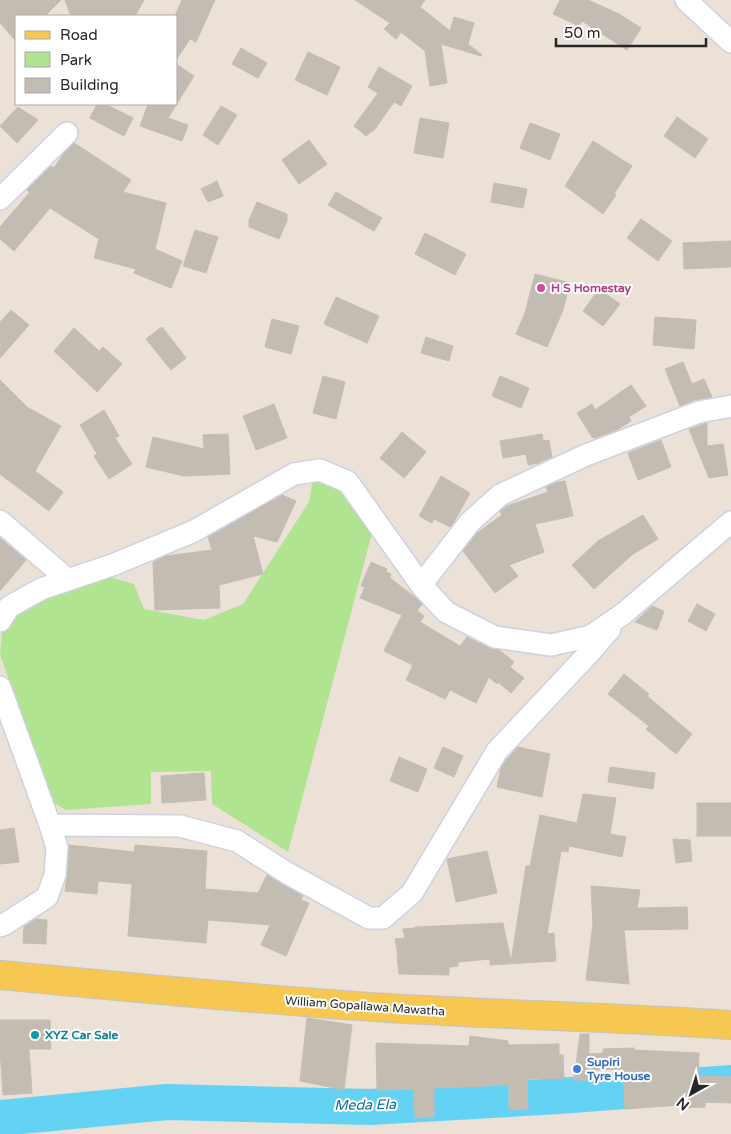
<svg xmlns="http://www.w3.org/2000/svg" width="731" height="1134" font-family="'Varela Round',sans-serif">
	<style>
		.green { fill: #b1e490 }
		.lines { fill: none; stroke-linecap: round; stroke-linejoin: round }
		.river { stroke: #64d3f3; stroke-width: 36 }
		.building { fill: #c2bcb3; stroke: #c5bdb1 }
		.minor-casing { stroke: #cdd1e1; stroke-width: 24 }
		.primary-casing { stroke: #c3c3c3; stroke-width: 30 }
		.minor { stroke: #fff; stroke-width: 21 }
		.primary { stroke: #f6c851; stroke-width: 28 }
		.hotel-dot { fill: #d1479c; stroke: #fff; stroke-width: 2 }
		.culture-dot { fill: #0f9aa8; stroke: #fff; stroke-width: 2 }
		.shop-dot { fill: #3f7fe0; stroke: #fff; stroke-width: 2 }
		.labels { text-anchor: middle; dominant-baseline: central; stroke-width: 4; stroke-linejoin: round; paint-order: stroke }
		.hotel-label { font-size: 12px; font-weight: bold; fill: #b23c85; stroke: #fff; text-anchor: start }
		.street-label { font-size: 12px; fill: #272727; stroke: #fff }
		.culture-label { font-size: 12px; font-weight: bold; fill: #0d838f; stroke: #fff; text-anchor: start }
		.shop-label { font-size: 12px; font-weight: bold; fill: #366cbe; stroke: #fff; text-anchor: start }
		.water-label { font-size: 14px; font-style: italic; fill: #086e9a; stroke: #fff }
	</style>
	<rect width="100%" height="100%" fill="#ebe1d7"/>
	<path class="green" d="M 313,478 L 355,495 L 372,533 L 288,852 L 212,804 L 211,771 L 151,772 L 151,804 L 66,810 L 54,803 L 0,655 L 3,621 L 21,601 L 107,576 L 134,584 L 144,609 L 204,620 L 243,604 L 309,502 Z"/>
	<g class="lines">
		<path class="river" d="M 0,1118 L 167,1102 L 370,1107 L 559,1096 L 731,1083"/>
	</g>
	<g class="building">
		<path d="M 0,0 L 61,0 L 45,16 L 16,16 L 16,41 L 0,23 Z"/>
		<path d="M 65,0 L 144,0 L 135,16 L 71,16 Z"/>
		<path d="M 182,0 L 215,0 L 196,42 L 190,39 L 176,60 L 176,13 Z"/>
		<path d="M 355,0 L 425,0 L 420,7 L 450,31 L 454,17 L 474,23 L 468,44 L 482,55 L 481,56 L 441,44 L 447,83 L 430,86 L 425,51 L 401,32 L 396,39 L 384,29 L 390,23 Z"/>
		<path d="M 560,0 L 588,0 L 619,14 L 641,28 L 627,50 L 582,21 L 579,26 L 553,14 Z"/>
		<path d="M 241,48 L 267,63 L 258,78 L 232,64 Z"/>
		<path d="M 308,52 L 340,67 L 327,95 L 295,80 Z"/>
		<path d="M 176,64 L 194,76 L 168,118 L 188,125 L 182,141 L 140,126 L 148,104 L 176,104 Z"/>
		<path d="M 379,67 L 412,86 L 401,106 L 394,102 L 375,129 L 366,136 L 354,126 L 378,93 L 368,87 Z"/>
		<path d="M 97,104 L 105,104 L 133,118 L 124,136 L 90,118 Z"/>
		<path d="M 221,106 L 237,115 L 218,145 L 203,135 Z"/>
		<path d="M 18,107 L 38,120 L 17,143 L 0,126 Z"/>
		<path d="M 677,117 L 708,139 L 695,158 L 664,136 Z"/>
		<path d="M 420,118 L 449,123 L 443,158 L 414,153 Z"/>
		<path d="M 530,123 L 560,134 L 550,160 L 520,148 Z"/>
		<path d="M 309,140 L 327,164 L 299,184 L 282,160 Z"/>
		<path d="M 593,141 L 632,166 L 614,194 L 616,195 L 603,214 L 565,186 Z"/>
		<path d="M 74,143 L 131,180 L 123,192 L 166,203 L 155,249 L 182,261 L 171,288 L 134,273 L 136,269 L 94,258 L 99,239 L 50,208 L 14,251 L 0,239 L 0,227 L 30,192 L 27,190 L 51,166 L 54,168 L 64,153 Z"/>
		<path d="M 217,181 L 223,196 L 208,202 L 201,189 Z"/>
		<path d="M 494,183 L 527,189 L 523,208 L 491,202 Z"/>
		<path d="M 336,192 L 382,218 L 374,231 L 328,205 Z"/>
		<path d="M 257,202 L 287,214 L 287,221 L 279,239 L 249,227 L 249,220 Z"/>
		<path d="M 641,219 L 672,241 L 658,261 L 627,238 Z"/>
		<path d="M 195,230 L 218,237 L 206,273 L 183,266 Z"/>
		<path d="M 425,233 L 466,254 L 455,275 L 415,254 Z"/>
		<path d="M 731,241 L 731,267 L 684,269 L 683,243 Z"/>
		<path d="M 535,274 L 570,283 L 563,310 L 547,347 L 516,334 L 525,313 Z"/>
		<path d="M 599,289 L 620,304 L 603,326 L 583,311 Z"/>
		<path d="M 336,297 L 379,316 L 367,343 L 324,324 Z"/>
		<path d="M 11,310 L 29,325 L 0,358 L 0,322 Z"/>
		<path d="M 655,317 L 696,320 L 694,349 L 653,345 Z"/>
		<path d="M 272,319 L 299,326 L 291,354 L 265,347 Z"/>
		<path d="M 162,327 L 186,358 L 171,370 L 146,339 Z"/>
		<path d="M 74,328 L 99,351 L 103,347 L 122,364 L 97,392 L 54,351 Z"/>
		<path d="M 426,337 L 453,346 L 449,361 L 421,353 Z"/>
		<path d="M 683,362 L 692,384 L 704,379 L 712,397 L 695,400 L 680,406 L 665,369 Z"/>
		<path d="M 323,376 L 345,382 L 336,419 L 313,413 Z"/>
		<path d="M 500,376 L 529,388 L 521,408 L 492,396 Z"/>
		<path d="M 0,380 L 27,407 L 61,426 L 35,471 L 63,492 L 49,511 L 0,474 Z"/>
		<path d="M 631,385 L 646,406 L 629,417 L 631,421 L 615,431 L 595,438 L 592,437 L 577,413 L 592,404 L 595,410 Z"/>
		<path d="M 274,404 L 287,438 L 256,450 L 243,416 Z"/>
		<path d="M 104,410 L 119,436 L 115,438 L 132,464 L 109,479 L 94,456 L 97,454 L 80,425 Z"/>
		<path d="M 707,423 L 707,446 L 723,444 L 728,475 L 709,478 L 689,429 Z"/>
		<path d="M 402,432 L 426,452 L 404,478 L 380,458 Z"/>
		<path d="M 228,434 L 230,474 L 184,476 L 146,467 L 153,437 L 204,449 L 203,435 Z"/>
		<path d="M 542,434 L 543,441 L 549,440 L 552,457 L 538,463 L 528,465 L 526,454 L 503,458 L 500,441 Z"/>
		<path d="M 661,440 L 671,467 L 638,480 L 628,453 Z"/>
		<path d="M 441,476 L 470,493 L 454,522 L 450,527 L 434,519 L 432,523 L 419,516 Z"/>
		<path d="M 565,481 L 573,516 L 535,524 L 544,552 L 509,565 L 518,576 L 495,593 L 463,551 L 477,533 L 502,515 L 500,511 L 507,506 L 548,492 L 546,487 L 555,483 Z"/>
		<path d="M 282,495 L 296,501 L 277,542 L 253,536 L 263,574 L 219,585 L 220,608 L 155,610 L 153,562 L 166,556 L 212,550 L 208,537 Z"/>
		<path d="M 643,515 L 658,539 L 633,554 L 594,589 L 572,565 L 598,541 Z"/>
		<path d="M 0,538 L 26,560 L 0,591 Z"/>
		<path d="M 371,562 L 387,569 L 386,572 L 391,574 L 390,578 L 416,598 L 422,604 L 417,611 L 424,616 L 420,622 L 460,646 L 467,637 L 489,648 L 499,650 L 514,662 L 510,667 L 524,678 L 511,693 L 498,682 L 497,684 L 489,677 L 476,703 L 450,690 L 445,699 L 406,680 L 413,665 L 384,651 L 402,615 L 360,598 L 365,587 L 361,586 Z"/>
		<path d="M 697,604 L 715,614 L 706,631 L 688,621 Z"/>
		<path d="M 652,606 L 664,611 L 657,630 L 635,622 Z"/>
		<path d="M 624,674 L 649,694 L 647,696 L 692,734 L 676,754 L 646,729 L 649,726 L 608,694 Z"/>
		<path d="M 443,747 L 463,756 L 454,777 L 434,768 Z"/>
		<path d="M 518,747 L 550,754 L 542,797 L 497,787 L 501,768 L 507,759 Z"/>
		<path d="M 399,757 L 427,769 L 418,792 L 390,781 Z"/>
		<path d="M 610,767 L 655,773 L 653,789 L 608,782 Z"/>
		<path d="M 204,773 L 206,800 L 162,803 L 161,776 Z"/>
		<path d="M 583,794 L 616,798 L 610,834 L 626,837 L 622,857 L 569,846 L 568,852 L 561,851 L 547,934 L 554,933 L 556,961 L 490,965 L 490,959 L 458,962 L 458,966 L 449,967 L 449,975 L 399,974 L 397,956 L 398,955 L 395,939 L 405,938 L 403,929 L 415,928 L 415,927 L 503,923 L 511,961 L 526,866 L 530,866 L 540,815 L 577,823 Z"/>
		<rect x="697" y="803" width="34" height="33"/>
		<path d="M 14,828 L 19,862 L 0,864 L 0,830 Z"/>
		<path d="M 673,839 L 690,840 L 692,861 L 676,863 Z"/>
		<path d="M 69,845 L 134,852 L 135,845 L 207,851 L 205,889 L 258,893 L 267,875 L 303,896 L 301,900 L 309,903 L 286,956 L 261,945 L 270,925 L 208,920 L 206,943 L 128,936 L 132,884 L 98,881 L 97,894 L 65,891 L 67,876 Z"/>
		<path d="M 487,851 L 497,893 L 456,902 L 447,859 Z"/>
		<path d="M 591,886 L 640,890 L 637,908 L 687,907 L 688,929 L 624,930 L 629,984 L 586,980 L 593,924 Z"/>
		<path d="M 36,919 L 47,920 L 46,944 L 23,943 L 24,927 Z"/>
		<path d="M 307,1018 L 352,1025 L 344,1090 L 300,1081 Z"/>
		<path d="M 0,1020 L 50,1020 L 51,1049 L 29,1049 L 32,1093 L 3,1095 L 0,1050 Z"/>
		<path d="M 580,1034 L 589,1034 L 589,1054 L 603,1053 L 603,1049 L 634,1048 L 634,1050 L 699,1053 L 698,1076 L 731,1077 L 731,1103 L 705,1102 L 705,1107 L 681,1108 L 680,1105 L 625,1109 L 623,1069 L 590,1070 L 590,1080 L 574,1080 Z"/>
		<path d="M 470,1036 L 508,1041 L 508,1045 L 559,1044 L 559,1055 L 563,1055 L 564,1078 L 527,1079 L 528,1109 L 509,1110 L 509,1085 L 434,1088 L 434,1117 L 415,1118 L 414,1089 L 377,1090 L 376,1043 L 469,1046 Z"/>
	</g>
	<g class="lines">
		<defs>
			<g id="minor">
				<path d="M 686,0 L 731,42"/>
				<path d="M 0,199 L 67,133"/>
				<path d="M 0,521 L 67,579"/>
				<path d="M 421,585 L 470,522 L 500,495 L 586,455 L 699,412 L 731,406"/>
				<path d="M 0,621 L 9,607 L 41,589 L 115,564 L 194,531 L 294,474 L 320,470 L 348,482 L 421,585 L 446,612 L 495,637 L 551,645 L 591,636 L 623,614 L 731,522"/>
				<path d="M 0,687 L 50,825 L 57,848 L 55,875 L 47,897 L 5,924 L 0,926"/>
				<path d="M 50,825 L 180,826 L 237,841 L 287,873 L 369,918 L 383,918 L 412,893 L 497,751 L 591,651 L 610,629"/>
			</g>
			<path id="primary" d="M 0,975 C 129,987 258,1000 388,1008 C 502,1015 617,1017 731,1025"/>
		</defs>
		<use href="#minor" class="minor-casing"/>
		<use href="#primary" class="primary-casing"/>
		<use href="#minor" class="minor"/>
		<use href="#primary" class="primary"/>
	</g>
	<circle class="hotel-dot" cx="541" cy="288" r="5"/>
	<circle class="culture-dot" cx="35" cy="1035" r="5"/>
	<circle class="shop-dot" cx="577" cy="1069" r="5"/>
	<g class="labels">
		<g class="hotel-label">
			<text x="551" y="288">H S Homestay</text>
		</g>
		<g class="street-label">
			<text transform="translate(365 1006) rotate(4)">William Gopallawa Mawatha</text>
		</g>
		<g class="culture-label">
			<text x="45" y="1035">XYZ Car Sale</text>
		</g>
		<g class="shop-label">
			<text x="587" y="1062">Supiri<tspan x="587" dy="14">Tyre House</tspan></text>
		</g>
		<g class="water-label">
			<text transform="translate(365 1105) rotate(-1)">Meda Ela</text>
		</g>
	</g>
	<rect x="15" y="15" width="162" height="90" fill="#ffffff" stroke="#a9a9a9"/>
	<rect x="25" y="31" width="25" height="8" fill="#f6c851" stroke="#a9a9a9"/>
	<text x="60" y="40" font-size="15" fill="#272727">Road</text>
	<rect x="25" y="52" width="25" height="15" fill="#b1e490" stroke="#a9a9a9"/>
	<text x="60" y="65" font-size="15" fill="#272727">Park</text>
	<rect x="25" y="78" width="25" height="15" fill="#c2bcb3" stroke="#a9a9a9"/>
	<text x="60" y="90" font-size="15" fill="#272727">Building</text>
	<g transform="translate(691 1094) rotate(219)" stroke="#ffffff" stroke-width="4" paint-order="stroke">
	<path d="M0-4L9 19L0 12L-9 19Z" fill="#272727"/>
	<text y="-8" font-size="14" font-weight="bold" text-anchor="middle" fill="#272727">N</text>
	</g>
	<path d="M556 38v8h150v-8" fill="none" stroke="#272727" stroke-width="2.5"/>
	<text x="564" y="38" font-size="15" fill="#272727" stroke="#ffffff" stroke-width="4" paint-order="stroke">50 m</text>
</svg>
